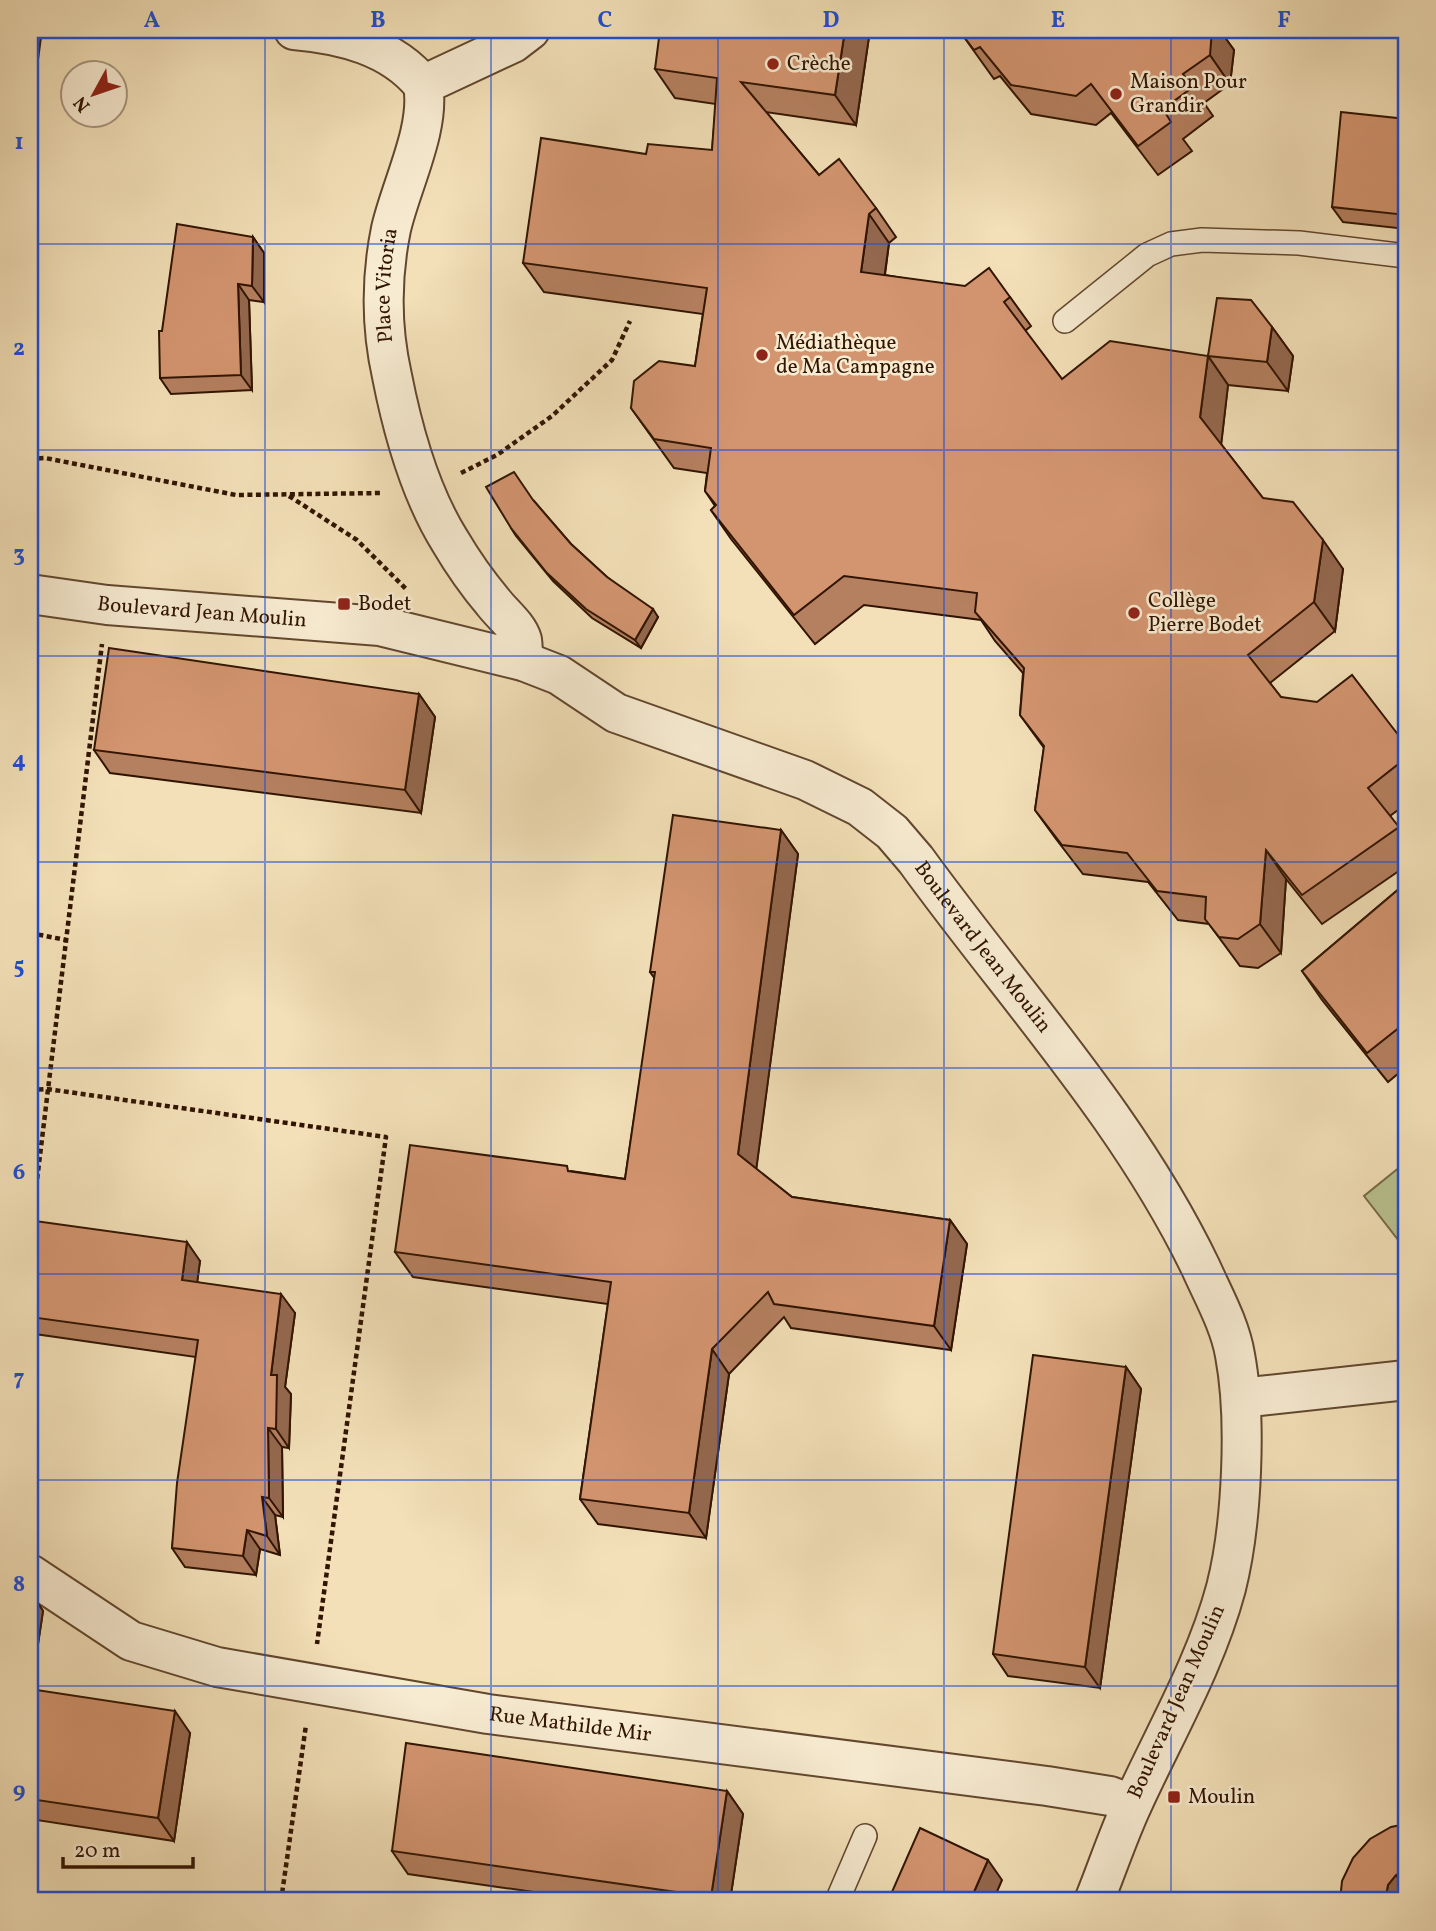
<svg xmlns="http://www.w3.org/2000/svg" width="1436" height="1931" font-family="Vollkorn,serif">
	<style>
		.green { fill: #b9c290; stroke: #756b48; stroke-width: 2 }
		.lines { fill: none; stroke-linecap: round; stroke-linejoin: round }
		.lane-casing { stroke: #62472e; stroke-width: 26 }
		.street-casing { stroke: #62472e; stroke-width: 42 }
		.path { stroke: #311400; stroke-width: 4.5; stroke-dasharray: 5 3.5; stroke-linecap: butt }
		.lane { stroke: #f7ebd1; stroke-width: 23 }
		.street { stroke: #f7ebd1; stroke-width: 38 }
		.wall { fill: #b58060; stroke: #311400; stroke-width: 2 }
		.shaded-wall { fill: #94684e; stroke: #311400; stroke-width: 2 }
		.building { fill: #d39570; stroke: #311400; stroke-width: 2 }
		.grid { fill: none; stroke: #1d4ed8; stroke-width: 2; stroke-opacity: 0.55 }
		.poi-dot { fill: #8f2418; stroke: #f7ebd1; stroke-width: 2.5 }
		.labels { text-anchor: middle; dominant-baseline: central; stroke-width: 5; stroke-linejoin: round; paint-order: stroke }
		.poi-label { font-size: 21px; fill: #311400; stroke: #f7ebd1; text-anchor: start }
		.street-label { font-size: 21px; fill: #311400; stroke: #f7ebd1 }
		.neatline { fill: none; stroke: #1d4ed8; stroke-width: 2.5 }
		.grid-label { font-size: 23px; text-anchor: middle; font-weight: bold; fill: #1d4ed8 }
	</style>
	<rect width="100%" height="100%" fill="#f3e0b8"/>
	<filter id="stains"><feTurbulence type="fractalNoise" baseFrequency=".00286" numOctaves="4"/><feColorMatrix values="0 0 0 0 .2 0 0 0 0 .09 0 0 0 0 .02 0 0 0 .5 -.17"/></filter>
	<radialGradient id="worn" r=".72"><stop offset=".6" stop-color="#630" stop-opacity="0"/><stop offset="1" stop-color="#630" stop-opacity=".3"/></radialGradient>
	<path class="green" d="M 1406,1162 L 1406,1250 L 1364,1196 Z"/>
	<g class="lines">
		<defs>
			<g id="lane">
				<path d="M 1065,321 L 1147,255 L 1171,244 L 1202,240 L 1299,243 L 1406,256"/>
				<path d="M 837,1901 L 865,1836"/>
			</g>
			<g id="street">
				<path d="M 294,30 C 341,34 392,46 423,85"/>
				<path id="s1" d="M 30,594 L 107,605 L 380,626 L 523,661 L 559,675 L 616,713 L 805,780 L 860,807 L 892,832 L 916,860 C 1013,994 1129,1118 1201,1268 C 1213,1295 1230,1325 1235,1355 C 1247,1419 1242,1525 1226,1588 C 1206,1663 1165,1733 1133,1803 C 1118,1835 1107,1869 1094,1901"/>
				<path id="s2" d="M 523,661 C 523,654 523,647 522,640 C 518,626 502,614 493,602 C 477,583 463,563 450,541 C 420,493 403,432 392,376 C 381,327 381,278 391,229 C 401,185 431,128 423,85 L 513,43 L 530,30"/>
				<path d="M 1241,1398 L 1406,1380"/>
				<path id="s3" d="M 30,1574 L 131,1641 L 217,1667 L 488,1714 L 1047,1786 L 1110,1796 L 1132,1804"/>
			</g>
		</defs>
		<use href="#lane" class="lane-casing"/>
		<use href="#street" class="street-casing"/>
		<g class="path">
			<path d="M 30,459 L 45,458 L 236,495 L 382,493"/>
			<path d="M 461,473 L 497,455 L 552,416 L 612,360 L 630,321"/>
			<path d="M 289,496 L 357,540 L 407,590"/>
			<path d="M 30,933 L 66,940"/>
			<path d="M 30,1090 L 47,1089 L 386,1137 L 317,1644"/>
			<path d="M 30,1238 L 102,644"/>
			<path d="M 281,1901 L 306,1725"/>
		</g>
		<use href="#lane" class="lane"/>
		<use href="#street" class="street"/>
	</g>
	<g class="wall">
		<path d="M 30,30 L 37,67 L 30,67 Z"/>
		<path d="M 870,30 L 856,125 L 766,112 L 819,175 L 876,208 L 896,237 L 889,243 L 885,275 L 1010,297 L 1031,326 L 1025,331 L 1062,379 L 1208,356 L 1228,385 L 1221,444 L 1263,498 L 1343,569 L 1335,631 L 1270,683 L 1281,697 L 1406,745 L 1406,804 L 1390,816 L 1406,838 L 1406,866 L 1322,924 L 1286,879 L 1281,953 L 1258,968 L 1240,966 L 1209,924 L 1178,920 L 1148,882 L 1083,874 L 1056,839 L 1035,810 L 1044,748 L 1020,715 L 1023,673 L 995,641 L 981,620 L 864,605 L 815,644 L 731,539 L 711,510 L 715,506 L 705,491 L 707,473 L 674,468 L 631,408 L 695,366 L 703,314 L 544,292 L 523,263 L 646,154 L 712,150 L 716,104 L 675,98 L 655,69 Z"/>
		<path d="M 959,30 L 1221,32 L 1234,50 L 1230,84 L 1204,103 L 1213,116 L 1183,139 L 1192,151 L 1158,175 L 1111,113 L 1096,125 L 1031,114 L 1000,76 L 994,79 Z"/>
		<path d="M 1406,119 L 1406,229 L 1343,222 L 1332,207 Z"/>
		<path d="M 253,237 L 264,253 L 264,302 L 249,300 L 252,390 L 171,394 L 160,378 L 162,331 Z"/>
		<path d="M 1272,327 L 1293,356 L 1288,391 L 1228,385 L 1208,356 Z"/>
		<path d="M 534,501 L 571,544 L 607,577 L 658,617 L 641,648 L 592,618 L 553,581 L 516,536 L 511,528 Z"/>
		<path d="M 419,694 L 435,717 L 421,813 L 110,773 L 94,750 Z"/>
		<path d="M 781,830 L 798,854 L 756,1169 L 792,1197 L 950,1220 L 967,1244 L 951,1350 L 791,1328 L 784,1317 L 729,1374 L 706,1538 L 598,1524 L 580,1499 L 608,1304 L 413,1277 L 395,1252 L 571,1171 L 625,1179 L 655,979 L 650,972 Z"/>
		<path d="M 1406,883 L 1406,1067 L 1388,1082 L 1322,1000 L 1302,971 Z"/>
		<path d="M 30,1259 L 200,1261 L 197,1282 L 295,1313 L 285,1387 L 291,1394 L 289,1448 L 282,1447 L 283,1517 L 275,1515 L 280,1555 L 260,1549 L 256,1575 L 185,1567 L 172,1548 L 196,1357 L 35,1334 L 30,1327 Z"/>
		<path d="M 1126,1367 L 1141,1389 L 1100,1688 L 1008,1676 L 993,1654 Z"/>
		<path d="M 30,1591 L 43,1611 L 31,1689 L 190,1733 L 174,1841 L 30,1819 Z"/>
		<path d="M 727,1791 L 743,1814 L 730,1901 L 596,1901 L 408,1874 L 392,1851 Z"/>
		<path d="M 1406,1824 L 1406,1901 L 1340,1901 Z"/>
	</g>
	<g class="shaded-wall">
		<path d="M 30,30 L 42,30 L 37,67 L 30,57 Z"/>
		<path d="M 845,30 L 870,30 L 856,125 L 835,95 Z"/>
		<path d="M 1206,30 L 1222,30 L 1221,32 L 1234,50 L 1230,84 L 1210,55 Z"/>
		<path d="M 869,214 L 889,243 L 881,301 L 861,272 Z"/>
		<path d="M 253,237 L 264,253 L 264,302 L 252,286 Z"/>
		<path d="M 238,284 L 249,300 L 252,390 L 241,375 Z"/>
		<path d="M 1272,327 L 1293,356 L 1288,391 L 1267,362 Z"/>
		<path d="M 1208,356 L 1228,385 L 1221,446 L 1200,417 Z"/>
		<path d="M 1323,540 L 1343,569 L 1335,631 L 1314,602 Z"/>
		<path d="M 653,609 L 658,617 L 641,648 L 635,640 Z"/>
		<path d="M 419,694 L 435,717 L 421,813 L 405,790 Z"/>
		<path d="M 781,830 L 798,854 L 755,1179 L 738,1154 Z"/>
		<path d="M 1266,850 L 1286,879 L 1281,953 L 1260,924 Z"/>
		<path d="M 950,1220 L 967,1244 L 951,1350 L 934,1326 Z"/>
		<path d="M 187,1242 L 200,1261 L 195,1299 L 182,1280 Z"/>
		<path d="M 281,1294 L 295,1313 L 285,1387 L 291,1394 L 289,1448 L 276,1429 L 271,1375 Z"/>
		<path d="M 712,1349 L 729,1374 L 706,1538 L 689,1513 Z"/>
		<path d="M 1126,1367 L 1141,1389 L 1100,1688 L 1085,1667 Z"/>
		<path d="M 268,1428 L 282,1447 L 283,1517 L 269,1498 Z"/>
		<path d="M 262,1497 L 275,1515 L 280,1555 L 267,1536 Z"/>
		<path d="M 247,1530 L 260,1549 L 256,1575 L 243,1556 Z"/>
		<path d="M 30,1591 L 43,1611 L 30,1698 Z"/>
		<path d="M 175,1711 L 190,1733 L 174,1841 L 158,1818 Z"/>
		<path d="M 727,1791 L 743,1814 L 730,1901 L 714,1901 L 711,1897 Z"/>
		<path d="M 988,1860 L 1002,1880 L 993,1901 L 970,1901 Z"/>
		<path d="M 1396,1875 L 1406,1890 L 1406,1901 L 1385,1901 L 1388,1885 Z"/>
	</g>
	<g class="building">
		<path d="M 660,30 L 845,30 L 835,95 L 741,82 L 819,175 L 839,159 L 876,208 L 869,214 L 861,272 L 965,286 L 989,268 L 1010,297 L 1004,302 L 1062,379 L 1110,341 L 1208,356 L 1200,417 L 1263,498 L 1293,502 L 1323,540 L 1314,602 L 1248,655 L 1281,697 L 1317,702 L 1352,675 L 1406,745 L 1406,758 L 1368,788 L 1399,827 L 1302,895 L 1266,850 L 1260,924 L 1238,939 L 1219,937 L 1205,919 L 1206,897 L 1157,891 L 1127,853 L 1062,845 L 1035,810 L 1044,746 L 1020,715 L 1024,668 L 975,612 L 977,593 L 844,576 L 794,615 L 711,510 L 716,505 L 705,491 L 711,448 L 654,439 L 631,408 L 634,381 L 659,361 L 695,366 L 707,288 L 523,263 L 541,138 L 646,154 L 648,144 L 712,150 L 717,78 L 655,69 Z"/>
		<path d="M 959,30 L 1212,30 L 1210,55 L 1183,74 L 1193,87 L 1163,109 L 1171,122 L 1138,146 L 1091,84 L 1076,96 L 1011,85 L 980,47 L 974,50 Z"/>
		<path d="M 1341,112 L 1406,119 L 1406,215 L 1332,207 Z"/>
		<path d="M 177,224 L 253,237 L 252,286 L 238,284 L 241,375 L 160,378 L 159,331 L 162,331 Z"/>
		<path d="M 1217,298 L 1251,300 L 1272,327 L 1267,362 L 1208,356 Z"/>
		<path d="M 514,472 L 533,500 L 571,544 L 607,577 L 653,609 L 635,640 L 586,609 L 547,573 L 511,528 L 486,487 Z"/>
		<path d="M 109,648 L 419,694 L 405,790 L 94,750 Z"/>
		<path d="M 673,815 L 781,830 L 738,1154 L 792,1197 L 950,1220 L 934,1326 L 774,1304 L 768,1292 L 712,1349 L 689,1513 L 580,1499 L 611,1282 L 395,1252 L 410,1145 L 567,1166 L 568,1171 L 625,1179 L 655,972 L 650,972 Z"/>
		<path d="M 1406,883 L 1406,1025 L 1405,1023 L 1367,1053 L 1302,971 Z"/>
		<path d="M 35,1221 L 187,1242 L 182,1280 L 281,1294 L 271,1375 L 277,1375 L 276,1429 L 268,1428 L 269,1498 L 262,1497 L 267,1536 L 247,1530 L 243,1556 L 172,1548 L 177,1483 L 198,1340 L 30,1317 L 30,1259 Z"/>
		<path d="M 1033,1355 L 1126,1367 L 1085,1667 L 993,1654 Z"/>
		<path d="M 30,1689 L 175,1711 L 158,1818 L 30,1799 Z"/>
		<path d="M 406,1743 L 727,1791 L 711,1897 L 392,1851 Z"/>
		<path d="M 1406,1824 L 1406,1871 L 1396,1875 L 1388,1885 L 1385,1901 L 1340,1901 L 1342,1881 L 1353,1858 L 1370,1839 L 1391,1827 Z"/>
		<path d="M 920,1828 L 988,1860 L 970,1901 L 888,1901 Z"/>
	</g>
	<path class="grid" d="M 265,30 L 265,1901M 491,30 L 491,1901M 718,30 L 718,1901M 944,30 L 944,1901M 1171,30 L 1171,1901M 30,244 L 1406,244M 30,450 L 1406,450M 30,656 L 1406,656M 30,862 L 1406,862M 30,1068 L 1406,1068M 30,1274 L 1406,1274M 30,1480 L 1406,1480M 30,1686 L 1406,1686"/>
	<g class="poi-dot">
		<circle cx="773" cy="64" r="7"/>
		<circle cx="1116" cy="94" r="7"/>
		<circle cx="762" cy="355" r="7"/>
		<rect x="337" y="597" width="14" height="14" rx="3.5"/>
		<circle cx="1134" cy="613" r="7"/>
		<rect x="1167" y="1790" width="14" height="14" rx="3.5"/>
	</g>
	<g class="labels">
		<g class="poi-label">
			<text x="787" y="64">Crèche</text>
			<text x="1130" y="82">Maison Pour<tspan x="1130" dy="24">Grandir</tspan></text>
			<text x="776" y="343">Médiathèque<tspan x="776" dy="24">de Ma Campagne</tspan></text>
			<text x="1148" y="601">Collège<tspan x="1148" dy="24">Pierre Bodet</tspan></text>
			<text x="358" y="604">Bodet</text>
			<text x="1188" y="1797">Moulin</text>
		</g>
		<g class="street-label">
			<text stroke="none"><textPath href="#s2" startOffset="411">Place Vitoria</textPath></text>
			<text stroke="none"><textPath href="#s1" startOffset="173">Boulevard Jean Moulin</textPath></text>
			<text stroke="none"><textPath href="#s1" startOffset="1055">Boulevard Jean Moulin</textPath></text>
			<text transform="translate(1177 1702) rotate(-66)">Boulevard Jean Moulin</text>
			<text stroke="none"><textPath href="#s3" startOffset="569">Rue Mathilde Mir</textPath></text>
		</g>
	</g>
	<rect width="1436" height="1931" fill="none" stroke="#f3e0b8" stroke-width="77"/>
	<g transform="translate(94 94) rotate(230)"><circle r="33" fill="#f7ebd1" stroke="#a8957d" stroke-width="2"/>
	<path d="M0-5L12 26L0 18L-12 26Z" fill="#8f2418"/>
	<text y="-10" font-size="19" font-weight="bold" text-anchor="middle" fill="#311400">N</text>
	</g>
	<path d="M63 1857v10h130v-10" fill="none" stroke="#311400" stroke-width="3.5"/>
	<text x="74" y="1857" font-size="21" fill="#311400" stroke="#f7ebd1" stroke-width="5" paint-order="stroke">20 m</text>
	<rect x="38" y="38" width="1360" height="1854" class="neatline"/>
	<g class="grid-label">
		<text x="152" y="27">A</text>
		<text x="378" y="27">B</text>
		<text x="605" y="27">C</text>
		<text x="831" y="27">D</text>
		<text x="1058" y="27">E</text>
		<text x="1284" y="27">F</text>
		<text x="19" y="149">1</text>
		<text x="19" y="355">2</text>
		<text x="19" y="561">3</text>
		<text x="19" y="767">4</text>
		<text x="19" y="973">5</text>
		<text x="19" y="1179">6</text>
		<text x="19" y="1385">7</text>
		<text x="19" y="1591">8</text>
		<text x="19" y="1797">9</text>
	</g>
	<rect width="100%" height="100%" filter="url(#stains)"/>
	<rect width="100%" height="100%" fill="url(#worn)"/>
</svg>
